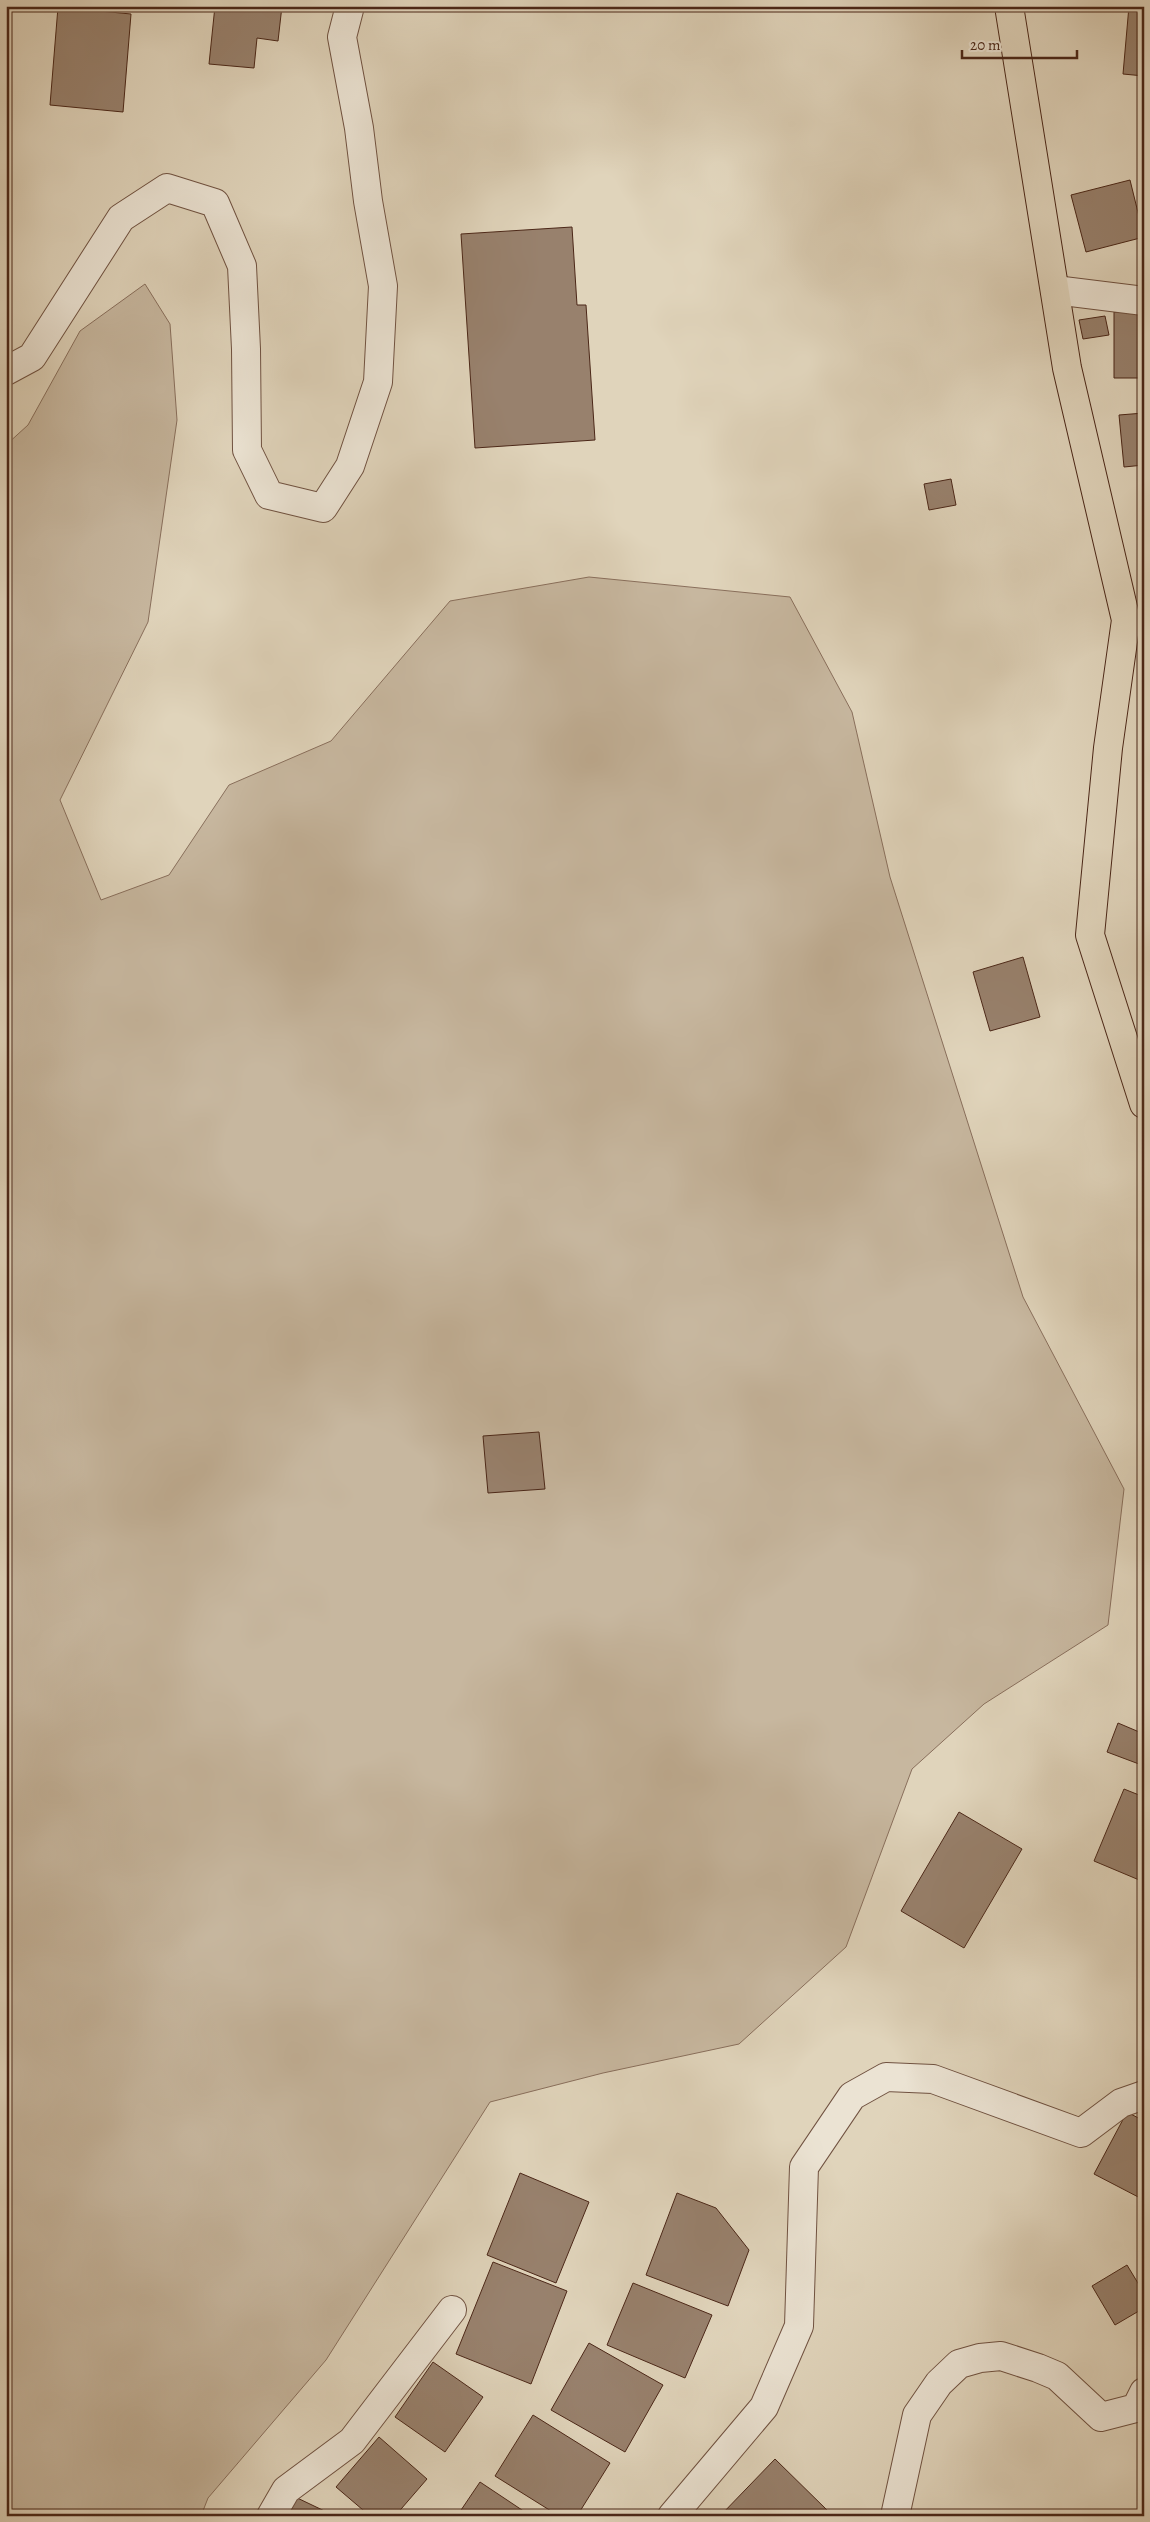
<svg xmlns="http://www.w3.org/2000/svg" width="1150" height="2522" font-family="Alegreya,serif">
	<style>
		.green { fill: #c7b79f; stroke: #896f5c }
		.building { fill: #98816d; stroke: #4b2718 }
		.lines { fill: none; stroke-linecap: round; stroke-linejoin: round }
		.minor-casing { stroke: #705241; stroke-width: 30 }
		.major-casing { stroke: #4b2718; stroke-width: 30 }
		.minor { stroke: #ebe3d3; stroke-width: 28 }
		.major { stroke: #e0d4bb; stroke-width: 28 }
	</style>
	<rect width="100%" height="100%" fill="#e0d4bb"/>
	<filter id="stains"><feTurbulence type="fractalNoise" baseFrequency=".004" numOctaves="4"/><feColorMatrix values="0 0 0 0 .2 0 0 0 0 .09 0 0 0 0 .02 0 0 0 .5 -.17"/></filter>
	<radialGradient id="worn" r=".72"><stop offset=".6" stop-color="#630" stop-opacity="0"/><stop offset="1" stop-color="#630" stop-opacity=".3"/></radialGradient>
	<path class="green" d="M 145,284 L 170,324 L 177,420 L 148,622 L 60,800 L 101,900 L 169,875 L 229,785 L 331,741 L 450,601 L 589,577 L 790,597 L 852,712 L 890,877 L 1023,1297 L 1124,1489 L 1108,1625 L 984,1704 L 912,1769 L 846,1947 L 739,2044 L 603,2073 L 490,2102 L 326,2360 L 208,2498 L 201,2516 L 6,2516 L 6,445 L 28,425 L 80,331 Z"/>
	<g class="building">
		<path d="M 215,6 L 282,6 L 278,41 L 257,38 L 254,68 L 209,64 Z"/>
		<path d="M 1129,6 L 1144,6 L 1144,76 L 1123,74 Z"/>
		<path d="M 58,7 L 131,14 L 123,112 L 50,105 Z"/>
		<path d="M 1130,180 L 1144,237 L 1086,252 L 1071,195 Z"/>
		<path d="M 572,227 L 577,305 L 586,305 L 595,440 L 475,448 L 461,234 Z"/>
		<path d="M 1114,312 L 1144,313 L 1144,378 L 1114,378 Z"/>
		<path d="M 1105,316 L 1109,335 L 1083,339 L 1079,320 Z"/>
		<path d="M 1144,413 L 1144,465 L 1124,467 L 1119,415 Z"/>
		<path d="M 951,479 L 956,505 L 929,510 L 924,484 Z"/>
		<path d="M 1023,957 L 1040,1017 L 990,1031 L 973,972 Z"/>
		<path d="M 539,1432 L 545,1489 L 488,1493 L 483,1436 Z"/>
		<path d="M 1118,1723 L 1144,1734 L 1144,1752 L 1139,1764 L 1107,1752 Z"/>
		<path d="M 1124,1789 L 1144,1797 L 1144,1882 L 1094,1861 Z"/>
		<path d="M 959,1812 L 1022,1849 L 964,1948 L 901,1911 Z"/>
		<path d="M 1127,2112 L 1144,2121 L 1144,2200 L 1094,2174 Z"/>
		<path d="M 520,2173 L 589,2202 L 556,2283 L 487,2255 Z"/>
		<path d="M 677,2193 L 716,2208 L 749,2250 L 728,2306 L 646,2275 Z"/>
		<path d="M 493,2262 L 567,2291 L 531,2384 L 456,2354 Z"/>
		<path d="M 1127,2265 L 1144,2293 L 1144,2308 L 1115,2325 L 1092,2286 Z"/>
		<path d="M 633,2283 L 712,2315 L 685,2378 L 607,2345 Z"/>
		<path d="M 589,2343 L 663,2385 L 625,2452 L 551,2410 Z"/>
		<path d="M 433,2362 L 483,2397 L 445,2452 L 395,2417 Z"/>
		<path d="M 533,2415 L 610,2463 L 577,2516 L 559,2516 L 495,2476 Z"/>
		<path d="M 379,2437 L 427,2479 L 395,2516 L 370,2516 L 336,2487 Z"/>
		<path d="M 775,2459 L 828,2511 L 823,2516 L 720,2516 Z"/>
		<path d="M 480,2482 L 531,2516 L 457,2516 Z"/>
		<path d="M 291,2495 L 335,2516 L 281,2516 Z"/>
	</g>
	<g class="lines">
		<defs>
			<g id="minor">
				<path d="M 1055,290 L 1144,301"/>
				<path d="M 6,371 L 32,357 L 121,218 L 167,188 L 215,203 L 242,266 L 246,349 L 247,450 L 269,495 L 323,508 L 350,466 L 378,382 L 383,286 L 368,201 L 359,128 L 342,37 L 350,6"/>
				<path d="M 271,2516 L 286,2490 L 352,2441 L 452,2310"/>
				<path d="M 672,2516 L 764,2407 L 799,2326 L 804,2167 L 852,2096 L 886,2077 L 933,2079 L 1081,2133 L 1121,2103 L 1144,2095"/>
				<path d="M 895,2516 L 917,2415 L 939,2383 L 959,2364 L 980,2358 L 1001,2356 L 1038,2368 L 1057,2376 L 1101,2417 L 1136,2408 L 1144,2392"/>
			</g>
			<path id="major" d="M 1009,6 L 1067,368 L 1126,620 L 1108,748 L 1090,935 L 1144,1104"/>
		</defs>
		<use href="#minor" class="minor-casing"/>
		<use href="#major" class="major-casing"/>
		<use href="#minor" class="minor"/>
		<use href="#major" class="major"/>
	</g>
	<rect width="1150" height="2522" fill="none" stroke="#e0d4bb" stroke-width="25"/>
	<rect x="8" y="8" width="1135" height="2507" fill="none" stroke="#4b2718" stroke-width="2.5"/>
	<rect x="12" y="12" width="1125" height="2497" fill="none" stroke="#4b2718"/>
	<path d="M962 50v8h115v-8" fill="none" stroke="#4b2718" stroke-width="2.5"/>
	<text x="970" y="50" font-size="15" fill="#4b2718" stroke="#ebe3d3" stroke-width="4" paint-order="stroke">20 m</text>
	<rect width="100%" height="100%" filter="url(#stains)"/>
	<rect width="100%" height="100%" fill="url(#worn)"/>
</svg>
